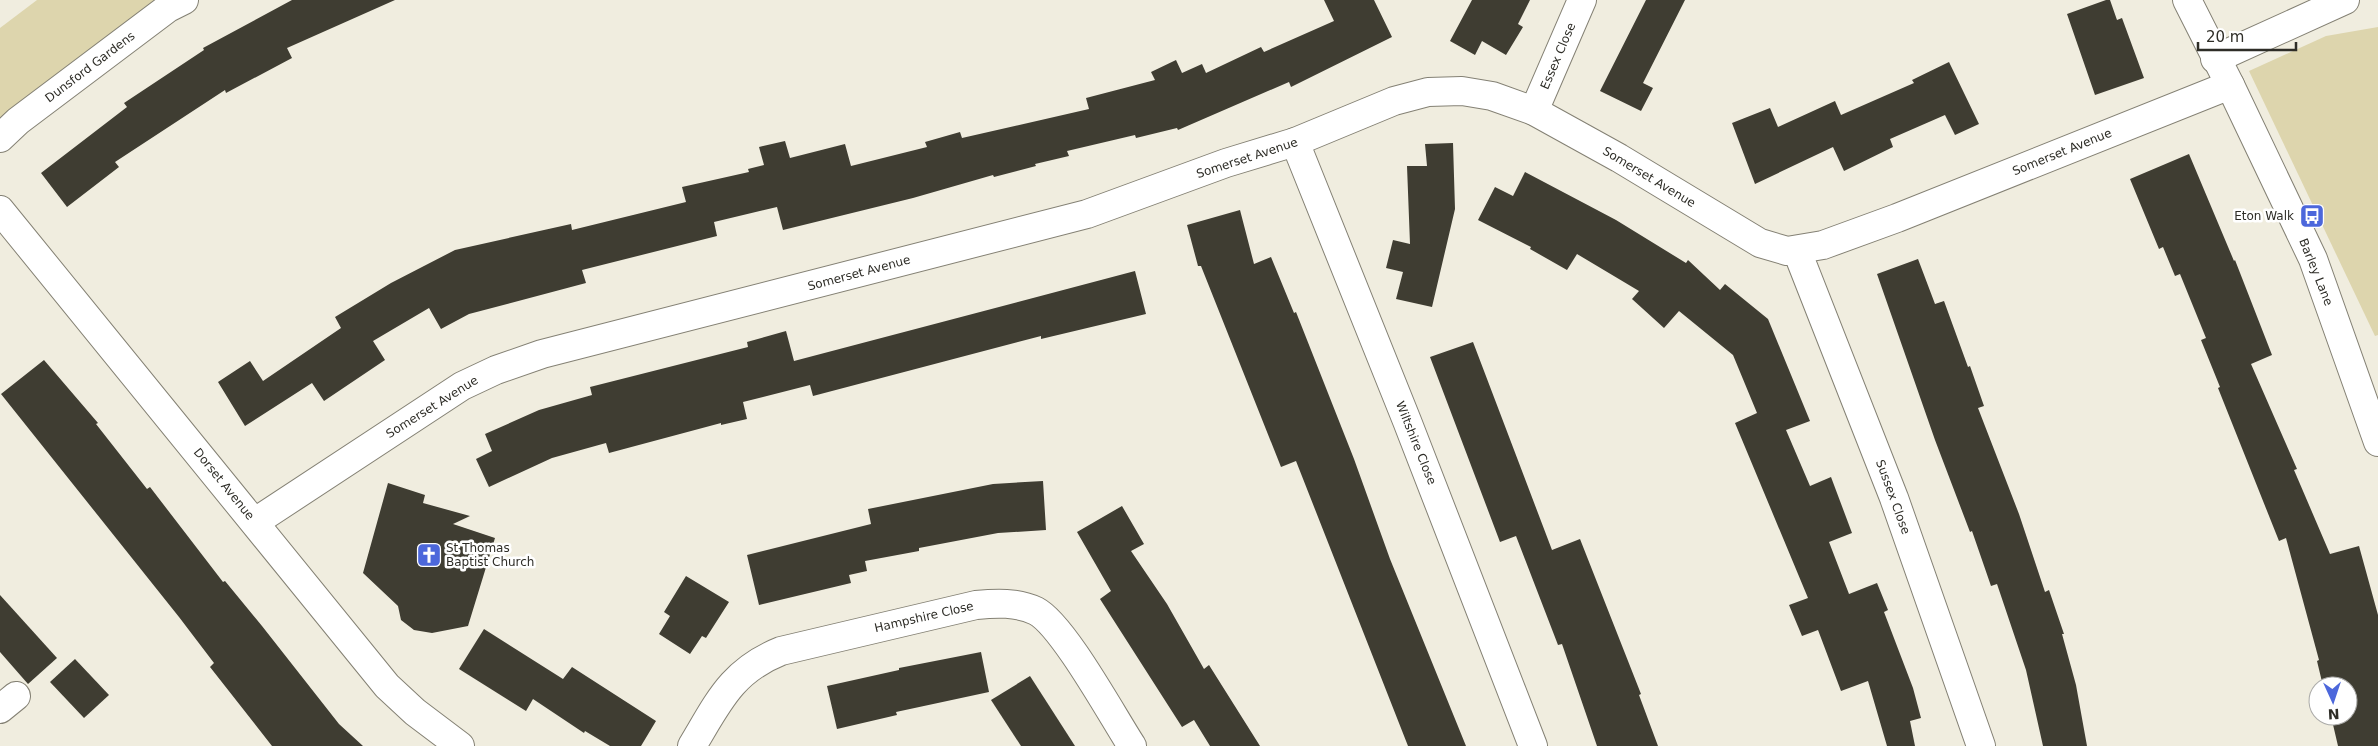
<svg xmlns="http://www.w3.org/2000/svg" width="2378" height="746" font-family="'DejaVu Sans',sans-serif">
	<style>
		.green { fill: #ddd5ad }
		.building { fill: #3f3d32 }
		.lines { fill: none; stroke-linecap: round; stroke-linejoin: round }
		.street-casing { stroke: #848174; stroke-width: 30 }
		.street { stroke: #fff; stroke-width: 28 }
		.labels { text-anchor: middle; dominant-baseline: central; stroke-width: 5; stroke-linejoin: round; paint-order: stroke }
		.street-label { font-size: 12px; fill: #2e2d27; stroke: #fff }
		.poi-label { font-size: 12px; fill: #2e2d27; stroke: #fff; text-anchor: end }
	</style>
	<rect width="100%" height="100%" fill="#f0eddf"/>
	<g class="green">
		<path d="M 37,0 L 161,0 L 0,120 L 0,28 Z"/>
		<path d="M 2378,27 L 2378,335 L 2375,336 L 2249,71 L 2326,36 Z"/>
	</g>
	<g class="building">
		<path d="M 292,0 L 395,0 L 287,48 L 292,58 L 226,93 L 225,90 L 115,162 L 119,167 L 67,207 L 41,173 L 127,107 L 124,103 L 204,50 L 203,48 Z"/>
		<path d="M 1324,0 L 1374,0 L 1392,37 L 1291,87 L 1289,82 L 1178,130 L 1177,128 L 1136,138 L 1135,135 L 1067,151 L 1069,156 L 1035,164 L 1036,166 L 994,177 L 993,175 L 913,198 L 783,230 L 777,207 L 714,222 L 717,236 L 582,270 L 586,283 L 469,314 L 441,329 L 429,308 L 373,341 L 385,360 L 324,401 L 312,383 L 245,426 L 218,382 L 250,361 L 263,381 L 341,328 L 335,317 L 391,283 L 455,250 L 571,224 L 572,230 L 686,202 L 682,187 L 749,172 L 748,169 L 764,165 L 759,147 L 785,141 L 790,158 L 845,144 L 851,166 L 927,147 L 925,142 L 960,132 L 962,138 L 1089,109 L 1086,98 L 1155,80 L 1151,72 L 1176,60 L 1182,73 L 1202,64 L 1206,73 L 1261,47 L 1264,52 L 1334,21 Z"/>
		<path d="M 1472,0 L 1530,0 L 1518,24 L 1523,27 L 1506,55 L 1482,41 L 1475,55 L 1450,41 Z"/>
		<path d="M 1646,0 L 1685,0 L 1643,83 L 1653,88 L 1641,111 L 1600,91 Z"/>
		<path d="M 2106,0 L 2110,0 L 2117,20 L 2122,18 L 2144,78 L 2095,95 L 2067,14 Z"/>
		<path d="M 1949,62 L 1979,124 L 1955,135 L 1945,115 L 1890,139 L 1893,147 L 1844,171 L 1833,147 L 1755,184 L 1732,123 L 1770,108 L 1778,127 L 1835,101 L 1841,115 L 1914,83 L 1912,80 Z"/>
		<path d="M 1453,143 L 1455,209 L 1432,307 L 1396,299 L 1403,272 L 1386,268 L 1393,240 L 1410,244 L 1407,166 L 1427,166 L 1425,144 Z"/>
		<path d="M 2189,154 L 2234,261 L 2235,260 L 2272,355 L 2251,364 L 2297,469 L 2294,470 L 2330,554 L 2359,546 L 2378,615 L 2378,746 L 2338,746 L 2331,716 L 2348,716 L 2348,686 L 2323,686 L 2317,661 L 2319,660 L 2286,538 L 2279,541 L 2218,388 L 2220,387 L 2201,340 L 2206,338 L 2180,274 L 2175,276 L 2163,247 L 2159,249 L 2130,179 Z"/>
		<path d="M 1525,172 L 1616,220 L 1686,263 L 1688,260 L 1720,290 L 1725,284 L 1768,319 L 1810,421 L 1786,430 L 1810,486 L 1831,477 L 1852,533 L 1829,542 L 1849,594 L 1877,583 L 1888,610 L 1884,612 L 1913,688 L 1921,718 L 1910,721 L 1915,746 L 1887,746 L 1868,681 L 1841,691 L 1818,630 L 1802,636 L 1789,605 L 1808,598 L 1735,423 L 1757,413 L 1733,355 L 1679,311 L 1664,328 L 1632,299 L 1639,291 L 1577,254 L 1567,270 L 1530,249 L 1531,247 L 1478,220 L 1495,187 L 1513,196 Z"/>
		<path d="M 1240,210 L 1254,264 L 1271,257 L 1294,313 L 1296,312 L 1354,459 L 1390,559 L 1466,746 L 1408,746 L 1296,461 L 1281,467 L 1201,266 L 1198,266 L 1187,225 Z"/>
		<path d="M 1918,259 L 1935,304 L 1944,301 L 1968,367 L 1970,366 L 1984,406 L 1978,408 L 2019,514 L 2045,592 L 2049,590 L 2064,634 L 2062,634 L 2076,685 L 2087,746 L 2043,746 L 2026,670 L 1997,584 L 1991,586 L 1972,531 L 1970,532 L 1935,440 L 1877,274 Z"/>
		<path d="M 1135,271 L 1146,314 L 1041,339 L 1041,336 L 813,396 L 810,385 L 743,402 L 747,419 L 721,425 L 721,423 L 609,453 L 606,443 L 552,458 L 489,487 L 476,459 L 492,451 L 485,434 L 539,410 L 592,395 L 590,387 L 748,347 L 747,342 L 786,331 L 794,361 Z"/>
		<path d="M 1473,342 L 1552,550 L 1580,539 L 1641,694 L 1639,695 L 1658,746 L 1597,746 L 1562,644 L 1558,645 L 1516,536 L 1500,542 L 1430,357 Z"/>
		<path d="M 44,360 L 98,423 L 96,424 L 147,489 L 150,487 L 223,582 L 225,581 L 262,626 L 339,724 L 363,746 L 272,746 L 210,667 L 214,663 L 179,617 L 1,394 Z"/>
		<path d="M 1043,481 L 1046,530 L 998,533 L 919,548 L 919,551 L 865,561 L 867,571 L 849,575 L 851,583 L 759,605 L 747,555 L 871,524 L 868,509 L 993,484 Z"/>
		<path d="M 388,483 L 425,495 L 423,503 L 470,516 L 453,524 L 495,538 L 468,626 L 432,633 L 414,630 L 401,620 L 398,606 L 363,573 Z"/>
		<path d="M 1122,506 L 1144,544 L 1131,551 L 1167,604 L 1204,669 L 1209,665 L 1260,746 L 1210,746 L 1194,720 L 1182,727 L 1100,599 L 1111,591 L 1077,532 Z"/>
		<path d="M 686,576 L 729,602 L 706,638 L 702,636 L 690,654 L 659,634 L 670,616 L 664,612 Z"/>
		<path d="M 0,595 L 57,658 L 28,684 L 0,652 Z"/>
		<path d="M 484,629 L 563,679 L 572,667 L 656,721 L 641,746 L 610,746 L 585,731 L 584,733 L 533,699 L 526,711 L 459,669 Z"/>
		<path d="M 981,652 L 989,692 L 896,712 L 897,715 L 837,729 L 827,686 L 899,670 L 899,668 Z"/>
		<path d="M 75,659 L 109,695 L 84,718 L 50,682 Z"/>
		<path d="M 1030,676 L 1075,746 L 1021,746 L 991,700 Z"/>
	</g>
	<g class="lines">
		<defs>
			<g id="street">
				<path d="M 2187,0 L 2230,85 L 2313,259 L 2378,442"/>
				<path d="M 2215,59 L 2345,0"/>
				<path d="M 1534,111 L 1582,0"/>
				<path d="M 0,138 L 18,121 L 168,8 L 184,0"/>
				<path d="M 1295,142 L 1407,421 L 1533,746"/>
				<path d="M 0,210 L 387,686 L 415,712 L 460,746"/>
				<path d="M 1797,251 L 1894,498 L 1981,746"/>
				<path d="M 255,522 L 462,386 L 496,370 L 542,354 L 1087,214 L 1226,163 L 1295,142 L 1394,101 L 1428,92 L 1462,91 L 1492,96 L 1534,111 L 1619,158 L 1760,243 L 1787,251 L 1823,245 L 1897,218 L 2230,85"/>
				<path d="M 0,709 L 16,696"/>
				<path d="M 692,746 C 718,703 731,671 781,651 L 976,605 C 996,603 1017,602 1036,611 C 1063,625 1113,717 1132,746"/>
			</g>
		</defs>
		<use href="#street" class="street-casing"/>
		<use href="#street" class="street"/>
	</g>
	<defs>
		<symbol id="bus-square" viewBox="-11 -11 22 22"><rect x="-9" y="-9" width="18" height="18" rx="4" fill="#4c67db" stroke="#fff"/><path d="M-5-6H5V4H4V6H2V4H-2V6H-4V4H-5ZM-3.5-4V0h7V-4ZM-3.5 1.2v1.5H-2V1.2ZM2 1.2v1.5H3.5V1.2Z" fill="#fff"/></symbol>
		<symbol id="church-square" viewBox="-11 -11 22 22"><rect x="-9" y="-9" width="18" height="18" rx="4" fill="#4c67db" stroke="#fff"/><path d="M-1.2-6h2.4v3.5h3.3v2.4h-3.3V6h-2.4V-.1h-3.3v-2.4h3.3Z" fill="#fff"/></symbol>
	</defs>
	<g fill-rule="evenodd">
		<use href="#bus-square" x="2298" y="202" width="28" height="28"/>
		<use href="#church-square" x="415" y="541" width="28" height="28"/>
	</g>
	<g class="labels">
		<g class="street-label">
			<text transform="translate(1558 56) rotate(-67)">Essex Close</text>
			<text transform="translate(90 67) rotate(-37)">Dunsford Gardens</text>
			<text transform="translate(2062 152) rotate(-22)">Somerset Avenue</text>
			<text transform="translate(1247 158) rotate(-18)">Somerset Avenue</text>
			<text transform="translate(1649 177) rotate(31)">Somerset Avenue</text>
			<text transform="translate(2316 272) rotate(68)">Barley Lane</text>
			<text transform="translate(859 273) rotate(-15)">Somerset Avenue</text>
			<text transform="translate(432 407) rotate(-32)">Somerset Avenue</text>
			<text transform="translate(1416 443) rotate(68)">Wiltshire Close</text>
			<text transform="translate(224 484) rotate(51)">Dorset Avenue</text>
			<text transform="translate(1893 497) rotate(70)">Sussex Close</text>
			<text transform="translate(924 617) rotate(-13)">Hampshire Close</text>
		</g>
		<g class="poi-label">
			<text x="2294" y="216">Eton Walk</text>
			<text x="446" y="548" text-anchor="start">St Thomas<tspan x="446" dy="14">Baptist Church</tspan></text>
		</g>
	</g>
	<g transform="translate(2333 701) rotate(177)"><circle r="24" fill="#ffffff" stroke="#ababa9"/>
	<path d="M0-4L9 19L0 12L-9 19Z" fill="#4c67db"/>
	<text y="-8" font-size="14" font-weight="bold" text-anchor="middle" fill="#2e2d27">N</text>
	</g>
	<path d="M2198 42v8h98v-8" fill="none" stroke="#2e2d27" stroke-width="2.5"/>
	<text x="2206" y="42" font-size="15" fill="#2e2d27" stroke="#ffffff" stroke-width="4" paint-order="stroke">20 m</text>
</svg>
